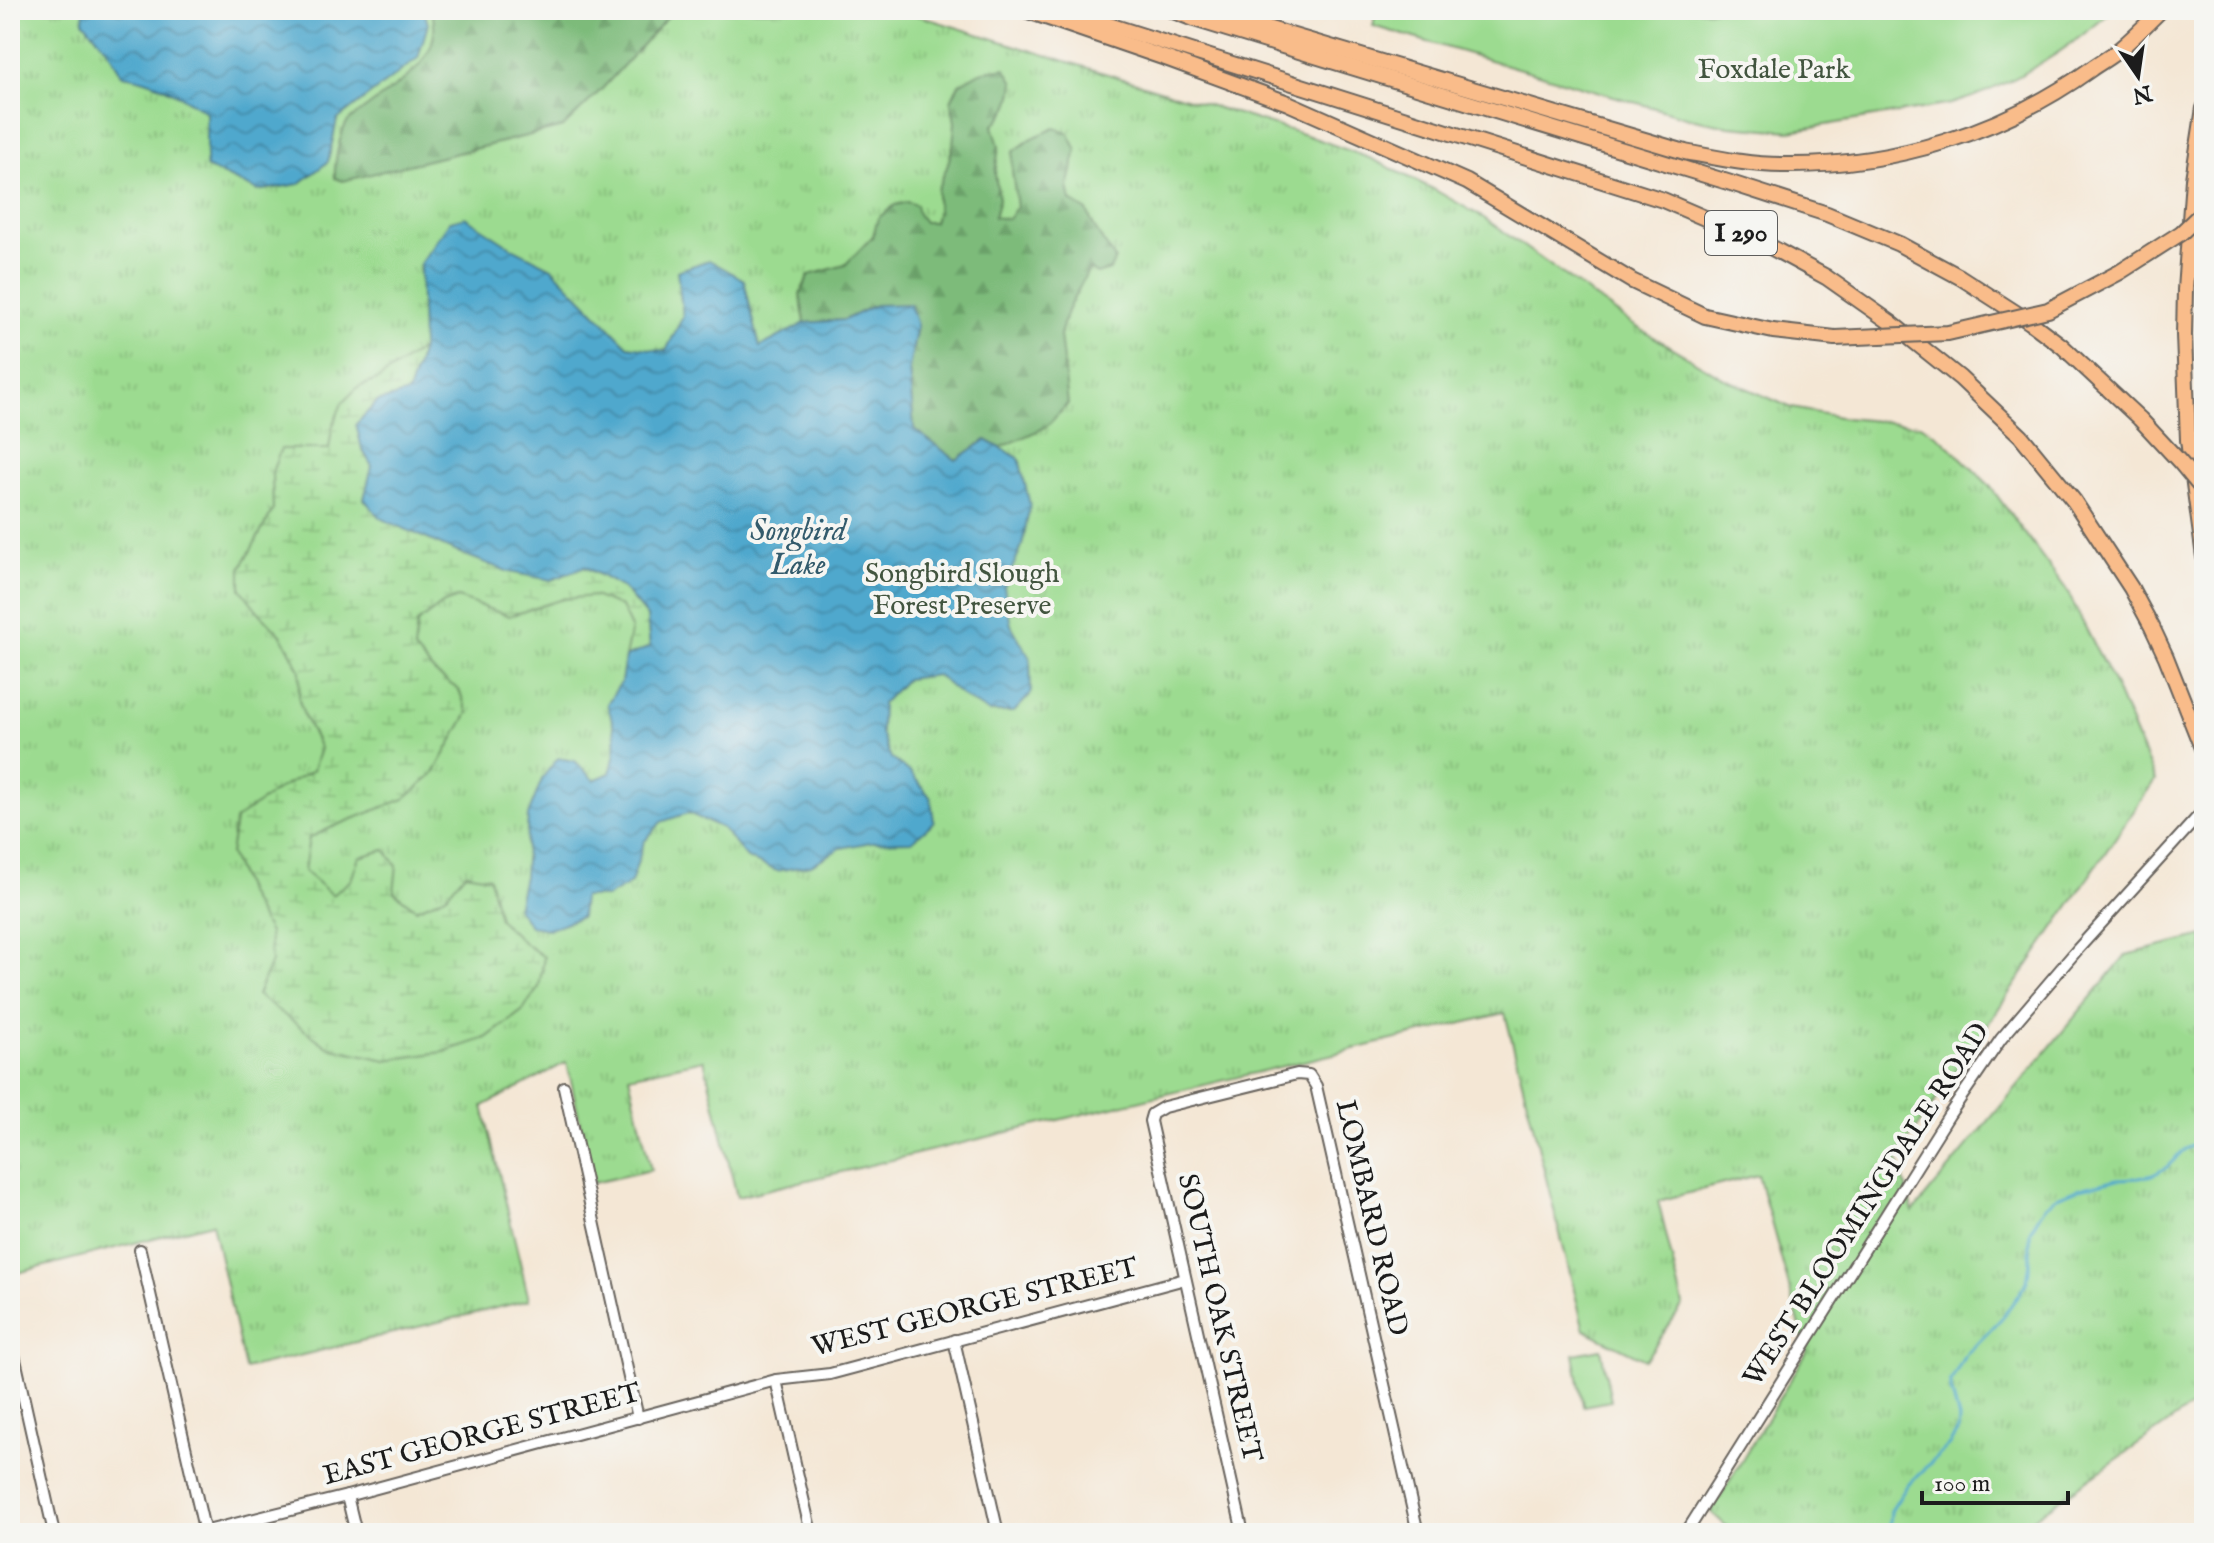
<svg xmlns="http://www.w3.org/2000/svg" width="2214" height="1543" font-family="'IM FELL English',serif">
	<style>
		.grass { fill: url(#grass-tufts); stroke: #5c7c56; stroke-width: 2 }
		.forest { fill: url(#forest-firs); stroke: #4c6c4b; stroke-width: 2 }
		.wetland { fill: url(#wetland-marsh); stroke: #5c7c56; stroke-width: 2 }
		.park { fill: #9cdb90; stroke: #5c7c56; stroke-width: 2 }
		.water { fill: url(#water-waves); stroke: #366274; stroke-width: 2 }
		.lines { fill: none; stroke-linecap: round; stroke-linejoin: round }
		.stream { stroke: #50a8cd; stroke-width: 3 }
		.minor-casing { stroke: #68635d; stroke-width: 14 }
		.highway-casing { stroke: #68635d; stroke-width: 18 }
		.minor { stroke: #fff; stroke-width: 10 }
		.highway { stroke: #f9bc8a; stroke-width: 14 }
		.highway-bridge-casing { stroke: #68635d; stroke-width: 18; stroke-linecap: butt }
		.highway-bridge { stroke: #f9bc8a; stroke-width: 14 }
		.labels { text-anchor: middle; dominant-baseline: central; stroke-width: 8; stroke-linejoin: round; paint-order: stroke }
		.shield { fill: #f6f6f2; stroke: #5d5d5c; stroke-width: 2 }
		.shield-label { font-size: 26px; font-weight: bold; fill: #1c1c1c }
		.park-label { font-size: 28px; fill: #42553f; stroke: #f6f6f2 }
		.street-label { font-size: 28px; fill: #1c1c1c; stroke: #f6f6f2 }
		.water-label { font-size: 30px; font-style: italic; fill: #335b6c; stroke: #f6f6f2 }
	</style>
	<defs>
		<pattern id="grass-tufts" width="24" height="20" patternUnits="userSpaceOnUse" patternTransform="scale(2)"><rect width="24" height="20" fill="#9cdb90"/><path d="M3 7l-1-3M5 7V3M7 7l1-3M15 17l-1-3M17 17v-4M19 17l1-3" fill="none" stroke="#86bb7c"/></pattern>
		<pattern id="forest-firs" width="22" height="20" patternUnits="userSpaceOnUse" patternTransform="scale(2)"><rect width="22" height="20" fill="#7dbb7a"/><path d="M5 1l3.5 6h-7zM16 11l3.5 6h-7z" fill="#6ba069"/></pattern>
		<pattern id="wetland-marsh" width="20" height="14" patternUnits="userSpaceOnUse" patternTransform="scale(2)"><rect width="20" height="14" fill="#9cdb90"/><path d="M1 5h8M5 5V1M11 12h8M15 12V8" fill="none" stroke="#86bb7c"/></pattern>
		<pattern id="water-waves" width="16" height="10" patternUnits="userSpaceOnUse" patternTransform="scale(2)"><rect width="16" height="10" fill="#50a8cd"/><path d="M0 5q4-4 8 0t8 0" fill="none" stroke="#4288a6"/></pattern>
	</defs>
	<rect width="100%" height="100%" fill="#f6f6f2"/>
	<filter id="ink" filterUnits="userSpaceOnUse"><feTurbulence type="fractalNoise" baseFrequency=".0125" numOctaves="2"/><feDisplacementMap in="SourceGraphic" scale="16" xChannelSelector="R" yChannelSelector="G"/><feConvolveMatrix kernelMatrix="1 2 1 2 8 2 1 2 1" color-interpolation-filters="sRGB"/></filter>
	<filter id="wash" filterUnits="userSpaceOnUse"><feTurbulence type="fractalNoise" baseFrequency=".006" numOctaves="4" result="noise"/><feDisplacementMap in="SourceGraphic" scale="32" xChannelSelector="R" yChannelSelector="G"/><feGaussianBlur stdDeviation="1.8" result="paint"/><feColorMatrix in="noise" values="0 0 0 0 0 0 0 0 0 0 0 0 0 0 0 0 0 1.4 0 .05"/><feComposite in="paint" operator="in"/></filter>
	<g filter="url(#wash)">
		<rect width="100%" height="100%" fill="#f4e7d5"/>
		<path class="grass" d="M 10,10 L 900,10 L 1309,136 L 1372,159 L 1433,189 L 1484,218 L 1632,324 L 1723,378 L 1792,408 L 1845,418 L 1921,425 L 1942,439 L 1989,485 L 2066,589 L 2113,682 L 2155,780 L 1897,1157 L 1913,1212 L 2126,955 L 2204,936 L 2204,1398 L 2012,1533 L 1734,1533 L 1711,1512 L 1807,1352 L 1758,1175 L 1658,1201 L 1683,1305 L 1645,1360 L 1584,1330 L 1505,1013 L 737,1197 L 704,1060 L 629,1076 L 651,1170 L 593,1183 L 567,1062 L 483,1106 L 529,1300 L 245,1369 L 212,1223 L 10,1275 Z"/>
		<g class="forest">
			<path d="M 431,10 L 674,10 L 602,89 L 563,127 L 343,181 L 335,178 C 334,164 339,137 346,124 C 350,118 359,113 365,109 C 397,84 448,58 431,10 Z"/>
			<path d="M 1005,68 L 1014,82 C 1012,104 1008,110 993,126 L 999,146 L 995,174 L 999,199 L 994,217 L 1008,219 L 1017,207 L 1012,171 L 1013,152 L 1032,138 L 1055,128 L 1068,132 L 1077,150 L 1068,187 L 1071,201 L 1087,211 L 1094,227 L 1115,259 L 1110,270 L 1097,274 L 1089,269 L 1067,311 L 1060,335 L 1068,404 L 1046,427 L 1000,448 L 986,440 L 956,460 L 914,429 L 909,369 L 917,325 L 875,305 L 844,320 L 805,323 L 800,294 L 809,275 L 845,265 L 873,236 L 878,218 L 895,205 L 907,202 L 916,205 L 918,214 L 924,222 L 934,222 L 937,211 L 937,190 L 947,167 L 953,145 L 955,122 L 951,101 L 959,84 L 980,72 Z"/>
		</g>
		<path class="wetland" d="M 422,349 L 408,394 L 377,402 L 362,449 L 372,466 L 551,580 L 585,567 L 623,588 L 647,617 L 650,648 L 625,657 L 631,628 L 621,607 L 594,596 L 563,599 L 509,616 L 458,598 L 444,603 L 417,623 L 414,650 L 436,674 L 459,690 L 468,713 L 433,775 L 404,799 L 335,826 L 309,838 L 304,871 L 332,895 L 351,880 L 359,857 L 385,850 L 397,865 L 394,892 L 416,909 L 446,896 L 465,873 L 489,877 L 499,919 L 524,943 L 544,957 L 539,987 L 522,1011 L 486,1038 L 443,1052 L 386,1060 L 328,1047 L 257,995 L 271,962 L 269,933 L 249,897 L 230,854 L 235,820 L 277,790 L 313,770 L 320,748 L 305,718 L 299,700 L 300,670 L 282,636 L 257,610 L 241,589 L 241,568 L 273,510 L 272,472 L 281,449 L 329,449 L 332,428 L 342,403 L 358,387 L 377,380 Z"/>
		<g class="park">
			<path d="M 1377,10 L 2113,10 C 2067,51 2010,87 1951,104 L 1790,131 L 1729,126 L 1689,118 L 1373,26 Z"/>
			<path d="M 1601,1349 L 1611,1401 L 1583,1406 L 1574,1354 Z"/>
		</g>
		<g class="water">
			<path d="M 84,10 L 424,10 L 428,24 L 418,58 L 337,120 L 328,162 L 299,184 L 258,191 L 206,167 L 206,112 C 179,94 154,79 122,75 L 107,49 L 83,21 Z"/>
			<path d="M 465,217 L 516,250 L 552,268 L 628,346 L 666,351 L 683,316 L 677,271 L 709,260 L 744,280 L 760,347 L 805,323 L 844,320 L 875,305 L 910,304 L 917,325 L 909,369 L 914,429 L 956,460 L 986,440 L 1019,458 L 1030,505 L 1022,546 L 1004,587 L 1011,625 L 1030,658 L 1031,694 L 1014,712 L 988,712 L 962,696 L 937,675 L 906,679 L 882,704 L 881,733 L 891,758 L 910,772 L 931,798 L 934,822 L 912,841 L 871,842 L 841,848 L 811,865 L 777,871 L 747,858 L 722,828 L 688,813 L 661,822 L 644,842 L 631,883 L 607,897 L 583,897 L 581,917 L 548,929 L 530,926 L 517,908 L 524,876 L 528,815 L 543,777 L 558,758 L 575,761 L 594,780 L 610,773 C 619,745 616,731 607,704 L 621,682 L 625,657 L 650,647 L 647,617 L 623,588 L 585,567 L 551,580 L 509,572 L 450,549 L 380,518 L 364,499 L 372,466 L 362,449 L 356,424 L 377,402 L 408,393 L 422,349 L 420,264 L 450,221 Z"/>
		</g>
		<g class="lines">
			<path class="stream" d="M 1889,1533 L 1891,1511 L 1906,1487 L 1949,1445 L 1958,1431 L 1959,1419 L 1951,1390 L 1951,1381 L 1964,1357 L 2003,1317 L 2027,1282 L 2030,1263 L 2030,1231 L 2045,1206 L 2057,1197 L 2080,1188 L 2118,1179 L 2139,1178 L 2153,1175 L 2167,1167 L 2185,1149 L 2204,1140"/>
		</g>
	</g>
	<g filter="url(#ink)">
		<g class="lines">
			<defs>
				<g id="minor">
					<path d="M 564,1087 L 638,1418"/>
					<path d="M 140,1250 L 205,1533"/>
					<path d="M 10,1337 L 54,1533"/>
					<path d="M 954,1340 L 998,1533"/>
					<path d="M 776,1380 L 811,1533"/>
					<path d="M 347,1496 L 356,1533"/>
					<path d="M 199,1533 L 347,1496 L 776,1380 L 830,1374 L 1185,1279"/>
					<path d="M 1243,1533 L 1150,1121 L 1152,1114 L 1164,1107 L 1297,1074 L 1309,1075 L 1316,1086 L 1418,1533"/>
					<path d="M 1686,1533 L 1949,1115 L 2001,1039 L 2077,950 L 2204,810"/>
				</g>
				<g id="highway">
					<path d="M 1025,10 L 1168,59 L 1288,103 L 1467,182 L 1632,281 L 1705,316 L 1773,331 L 1835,338"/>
					<path d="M 1061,10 L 1663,200 L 1765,244 L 1826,277 L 1890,322 L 1960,378 L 2021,436 L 2074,501 L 2131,588 L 2152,627 L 2166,657 L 2204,753"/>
					<path d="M 1171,10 L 1194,19 L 1731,183 L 1827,214 L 1899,244 L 1960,277 L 2030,322 L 2062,346 L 2140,419"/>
					<path d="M 1196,10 L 1236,19 L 1685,152 C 1717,158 1749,165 1782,165 C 1892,167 2002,133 2091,69 C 2101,62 2112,56 2121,48 C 2135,36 2148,23 2161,10"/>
					<path d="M 2204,108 L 2193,179 L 2185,290 L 2184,335 L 2188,440 L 2204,557"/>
				</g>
			</defs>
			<use href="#minor" class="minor-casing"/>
			<use href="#highway" class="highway-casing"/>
			<use href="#minor" class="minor"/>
			<use href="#highway" class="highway"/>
			<defs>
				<g id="highway-bridge">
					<path d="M 1835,338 L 1948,333 L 2048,310 L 2120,272 L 2181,233 L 2204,211"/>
					<path d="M 2140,419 L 2180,462 L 2204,491"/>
				</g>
			</defs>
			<use href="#highway-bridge" class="highway-bridge-casing"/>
			<use href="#highway-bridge" class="highway-bridge"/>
		</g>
	</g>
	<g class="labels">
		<rect class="shield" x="1705" y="211" width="72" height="44" rx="6"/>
		<g class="shield-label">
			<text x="1741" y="233">I 290</text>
		</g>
		<g class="park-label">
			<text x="1774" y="70">Foxdale Park</text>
			<text x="962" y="574">Songbird Slough<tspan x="962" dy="32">Forest Preserve</tspan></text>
		</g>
		<g class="street-label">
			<text transform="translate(1867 1205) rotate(-57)">WEST BLOOMINGDALE ROAD</text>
			<text transform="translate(1371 1218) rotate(77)">LOMBARD ROAD</text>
			<text transform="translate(975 1308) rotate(-14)">WEST GEORGE STREET</text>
			<text transform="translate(1219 1318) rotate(77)">SOUTH OAK STREET</text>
			<text transform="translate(482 1435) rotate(-15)">EAST GEORGE STREET</text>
		</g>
		<g class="water-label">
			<text x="798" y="532">Songbird<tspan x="798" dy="34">Lake</tspan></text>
		</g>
	</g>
	<rect width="2214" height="1543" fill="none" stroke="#f6f6f2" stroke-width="40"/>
	<g transform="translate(2138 76) rotate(167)" stroke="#f6f6f2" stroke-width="6" paint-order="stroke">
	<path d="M0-6L14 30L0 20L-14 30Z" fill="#1c1c1c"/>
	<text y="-12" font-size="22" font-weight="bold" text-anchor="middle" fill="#1c1c1c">N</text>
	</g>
	<path d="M1922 1491v12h146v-12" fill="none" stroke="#1c1c1c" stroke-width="4"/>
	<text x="1934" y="1491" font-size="24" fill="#1c1c1c" stroke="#f6f6f2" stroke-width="6" paint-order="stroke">100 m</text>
</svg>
